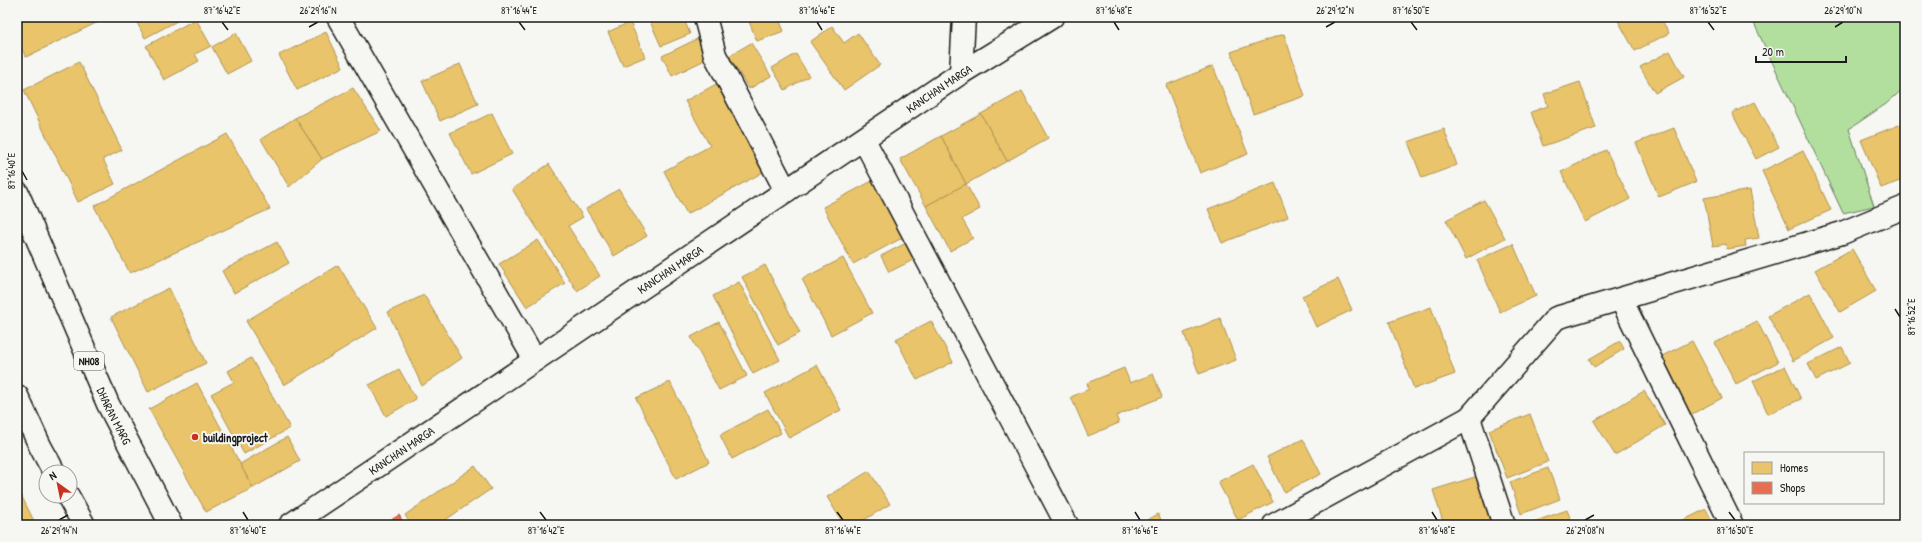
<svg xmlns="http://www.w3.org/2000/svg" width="1922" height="542" font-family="'Patrick Hand',sans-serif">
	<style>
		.green { fill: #b3df9e; stroke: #687e5d }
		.homes { fill: #e9c46a; stroke: #ac9253 }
		.shops { fill: #e76f51; stroke: #aa5641 }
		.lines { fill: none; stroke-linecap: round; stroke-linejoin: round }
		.minor-casing { stroke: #1c1c1c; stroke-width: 25 }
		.secondary-casing { stroke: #1c1c1c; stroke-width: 25 }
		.primary-casing { stroke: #1c1c1c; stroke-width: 25 }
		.minor { stroke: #f6f6f2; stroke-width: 22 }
		.secondary { stroke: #f6f6f2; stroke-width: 22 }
		.primary { stroke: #f6f6f2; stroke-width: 22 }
		.ticks { fill: none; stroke: #1c1c1c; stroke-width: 1.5 }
		.poi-dot { fill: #c8321e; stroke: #f6f6f2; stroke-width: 1.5 }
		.labels { text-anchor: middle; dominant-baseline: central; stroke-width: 4; stroke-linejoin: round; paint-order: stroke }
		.shield { fill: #f6f6f2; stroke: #5d5d5c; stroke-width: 1 }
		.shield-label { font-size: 11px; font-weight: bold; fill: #1c1c1c }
		.street-label { font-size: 12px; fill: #1c1c1c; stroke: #f6f6f2 }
		.poi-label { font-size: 12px; font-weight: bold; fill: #1c1c1c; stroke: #f6f6f2; text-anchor: start }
		.neatline { fill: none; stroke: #1c1c1c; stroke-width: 1.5 }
		.ticks-label { font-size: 10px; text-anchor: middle; fill: #1c1c1c }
	</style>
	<rect width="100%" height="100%" fill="#f6f6f2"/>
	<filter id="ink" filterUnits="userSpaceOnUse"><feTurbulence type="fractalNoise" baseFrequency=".025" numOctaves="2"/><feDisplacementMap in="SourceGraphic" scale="8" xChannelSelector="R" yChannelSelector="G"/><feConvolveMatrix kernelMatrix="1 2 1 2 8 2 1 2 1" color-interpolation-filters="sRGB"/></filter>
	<g filter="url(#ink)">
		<path class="green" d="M 1751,17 L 1905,17 L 1905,87 L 1886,104 L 1849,129 L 1874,206 L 1843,213 Z"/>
		<g class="homes">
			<path d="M 32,17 L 95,17 L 98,22 L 26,57 L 17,40 L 17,24 Z"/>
			<path d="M 134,17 L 175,17 L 177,21 L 145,38 Z"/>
			<path d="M 648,17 L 683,17 L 690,34 L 661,46 Z"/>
			<path d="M 752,17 L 778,17 L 784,31 L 757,41 L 748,19 Z"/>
			<path d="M 1616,17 L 1660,17 L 1669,33 L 1635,51 Z"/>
			<path d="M 196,19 L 211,46 L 195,54 L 199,61 L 164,80 L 146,46 Z"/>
			<path d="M 630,22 L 645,57 L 623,66 L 608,32 Z"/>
			<path d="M 832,26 L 844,43 L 858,33 L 880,65 L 844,90 L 810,42 Z"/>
			<path d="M 326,32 L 343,67 L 297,90 L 279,55 Z"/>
			<path d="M 236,33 L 251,61 L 227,74 L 212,47 Z"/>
			<path d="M 1284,34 L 1305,96 L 1253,114 L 1231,52 Z"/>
			<path d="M 699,38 L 709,58 L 672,76 L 662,56 Z"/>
			<path d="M 751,43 L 771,76 L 749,89 L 729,56 Z"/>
			<path d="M 1670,51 L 1684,77 L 1655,93 L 1640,67 Z"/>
			<path d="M 796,54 L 809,76 L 785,90 L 772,68 Z"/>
			<path d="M 79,62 L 122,150 L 103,159 L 115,184 L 78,202 L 24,90 Z"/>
			<path d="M 460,64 L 478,104 L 440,121 L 422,81 Z"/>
			<path d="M 1213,66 L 1248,154 L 1200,173 L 1166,85 Z"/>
			<path d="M 720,82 L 767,170 L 687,214 L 664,171 L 710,146 L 685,101 Z"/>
			<path d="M 1580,82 L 1596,128 L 1543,146 L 1531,112 L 1548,106 L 1544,94 Z"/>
			<path d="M 353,88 L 381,131 L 322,159 L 295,118 Z"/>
			<path d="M 1022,91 L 1048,138 L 1007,161 L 981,114 Z"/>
			<path d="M 1755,102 L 1779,147 L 1756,159 L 1732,113 Z"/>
			<path d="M 492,113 L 512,154 L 471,174 L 450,133 Z"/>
			<path d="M 981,114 L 1007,161 L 966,184 L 941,136 Z"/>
			<path d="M 295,118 L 322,159 L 289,187 L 261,139 Z"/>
			<path d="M 1904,123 L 1905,179 L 1881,188 L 1861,140 Z"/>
			<path d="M 1674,128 L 1696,182 L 1659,197 L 1636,143 Z"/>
			<path d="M 1444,129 L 1457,165 L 1422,178 L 1408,142 Z"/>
			<path d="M 227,134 L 270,209 L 130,273 L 94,206 Z"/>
			<path d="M 941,136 L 966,184 L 926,206 L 900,159 Z"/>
			<path d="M 1606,150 L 1630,199 L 1585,222 L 1561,172 Z"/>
			<path d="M 1803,151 L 1831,210 L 1789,229 L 1762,171 Z"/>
			<path d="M 549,164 L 583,217 L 568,226 L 600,276 L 577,291 L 512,189 Z"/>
			<path d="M 874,180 L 904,237 L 853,264 L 823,207 Z"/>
			<path d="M 1275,183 L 1288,217 L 1222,243 L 1208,209 Z"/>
			<path d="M 966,184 L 980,209 L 962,219 L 973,238 L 950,251 L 926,206 Z"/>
			<path d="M 619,189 L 647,236 L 614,256 L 586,209 Z"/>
			<path d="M 1750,190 L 1759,238 L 1745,240 L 1746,246 L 1727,249 L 1726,244 L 1713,246 L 1704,198 Z"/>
			<path d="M 1484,200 L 1505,238 L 1466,259 L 1446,220 Z"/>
			<path d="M 538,240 L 565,283 L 527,307 L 499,264 Z"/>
			<path d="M 910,241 L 919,257 L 889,272 L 881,256 Z"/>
			<path d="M 277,242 L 289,263 L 234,293 L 222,271 Z"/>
			<path d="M 1513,244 L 1536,296 L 1500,312 L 1477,260 Z"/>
			<path d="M 1852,249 L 1876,291 L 1840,312 L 1815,270 Z"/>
			<path d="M 843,258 L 872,313 L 831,335 L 802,279 Z"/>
			<path d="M 338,265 L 377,328 L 284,385 L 246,321 Z"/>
			<path d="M 765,265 L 800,333 L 778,345 L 742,277 Z"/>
			<path d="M 1338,279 L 1352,310 L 1316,327 L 1302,296 Z"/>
			<path d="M 739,282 L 780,360 L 753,374 L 713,296 Z"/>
			<path d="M 169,288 L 206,363 L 148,392 L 111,317 Z"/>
			<path d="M 1810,293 L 1834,338 L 1793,361 L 1768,316 Z"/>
			<path d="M 424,295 L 462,358 L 422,386 L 388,312 Z"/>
			<path d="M 1431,307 L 1455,374 L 1414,389 L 1389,322 Z"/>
			<path d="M 1220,318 L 1236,360 L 1199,374 L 1184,333 Z"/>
			<path d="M 931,321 L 953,362 L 917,380 L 896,339 Z"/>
			<path d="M 1757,321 L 1778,362 L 1736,384 L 1715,343 Z"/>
			<path d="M 719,322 L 747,376 L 719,390 L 691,337 Z"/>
			<path d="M 1620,341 L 1624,349 L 1594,367 L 1589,359 Z"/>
			<path d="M 1692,341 L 1722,398 L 1688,416 L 1658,358 Z"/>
			<path d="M 1842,347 L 1850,363 L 1816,380 L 1808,364 Z"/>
			<path d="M 251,358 L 290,428 L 244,454 L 211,394 L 234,382 L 228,371 Z"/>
			<path d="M 817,365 L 841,410 L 789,438 L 765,393 Z"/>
			<path d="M 1785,366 L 1801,399 L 1768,414 L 1753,381 Z"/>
			<path d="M 1124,368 L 1130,383 L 1153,374 L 1162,397 L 1116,416 L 1119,423 L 1088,436 L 1071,397 L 1089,389 L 1087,383 Z"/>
			<path d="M 399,369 L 416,399 L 386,416 L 369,385 Z"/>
			<path d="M 670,382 L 709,462 L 676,479 L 636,398 Z"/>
			<path d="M 197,383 L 253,488 L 206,512 L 149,409 Z"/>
			<path d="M 1644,391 L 1665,425 L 1615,455 L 1594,421 Z"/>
			<path d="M 768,409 L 781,433 L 732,459 L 720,435 Z"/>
			<path d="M 1530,414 L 1548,462 L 1507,478 L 1489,430 Z"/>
			<path d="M 287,437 L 300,461 L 253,488 L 240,464 Z"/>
			<path d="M 1303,439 L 1321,474 L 1284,492 L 1267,457 Z"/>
			<path d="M 1253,464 L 1273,502 L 1238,520 L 1218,482 Z"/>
			<path d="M 475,466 L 491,489 L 438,525 L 411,525 L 405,515 Z"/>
			<path d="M 1548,468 L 1560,499 L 1521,514 L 1510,482 Z"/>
			<path d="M 869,471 L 890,504 L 856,525 L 844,525 L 827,497 Z"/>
			<path d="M 1478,476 L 1494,525 L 1444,525 L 1433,490 Z"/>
			<path d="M 17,487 L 36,525 L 17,525 Z"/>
			<path d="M 1706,509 L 1714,525 L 1674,525 Z"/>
			<path d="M 1567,510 L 1573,525 L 1525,525 Z"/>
			<path d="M 1158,514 L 1164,525 L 1139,525 Z"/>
		</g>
		<path class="shops" d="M 399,515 L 405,525 L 383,525 Z"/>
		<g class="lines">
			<defs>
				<g id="minor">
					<path d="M 338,17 L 535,360"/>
					<path d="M 705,17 L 715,55 L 786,191"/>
					<path d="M 961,73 L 964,17"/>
					<path d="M 864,140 L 1067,525"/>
					<path d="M 1621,299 L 1732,525"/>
					<path d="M 1469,418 L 1504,525"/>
					<path d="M 1274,525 L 1469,418 L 1556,318 L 1842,233 L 1905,207"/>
				</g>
				<g id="secondary">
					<path id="s1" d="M 290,525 L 961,73 L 1052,17"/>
				</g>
				<g id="primary">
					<path id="s2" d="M 17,192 L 108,404 L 171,525"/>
					<path d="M 17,396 L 40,446 L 54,472"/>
					<path d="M 68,496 L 84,525"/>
				</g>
			</defs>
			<use href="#minor" class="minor-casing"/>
			<use href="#secondary" class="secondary-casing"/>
			<use href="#primary" class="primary-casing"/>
			<use href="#minor" class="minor"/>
			<use href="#secondary" class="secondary"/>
			<use href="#primary" class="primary"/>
		</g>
	</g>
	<path class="ticks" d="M 222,22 L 228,30M 519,22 L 525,30M 817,22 L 822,30M 1114,22 L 1119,30M 1411,22 L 1417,30M 1708,22 L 1714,30M 309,27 L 318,22M 1326,27 L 1335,22M 1835,27 L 1843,22M 22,171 L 27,180M 1895,309 L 1900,317M 243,512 L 248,520M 540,512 L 546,520M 837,512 L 843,520M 1135,512 L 1140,520M 1432,512 L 1437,520M 1729,512 L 1735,520M 59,520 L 68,515M 1585,520 L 1594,515"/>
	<circle class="poi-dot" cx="195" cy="437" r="4"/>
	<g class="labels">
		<rect class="shield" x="74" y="352" width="30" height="18" rx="3"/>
		<g class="shield-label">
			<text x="89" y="361">NH08</text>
		</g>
		<g class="street-label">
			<text stroke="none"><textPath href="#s1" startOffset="782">KANCHAN MARGA</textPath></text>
			<text stroke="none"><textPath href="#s1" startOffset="458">KANCHAN MARGA</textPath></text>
			<text stroke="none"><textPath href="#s2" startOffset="244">DHARAN MARG</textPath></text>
			<text stroke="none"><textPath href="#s1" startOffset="134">KANCHAN MARGA</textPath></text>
		</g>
		<g class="poi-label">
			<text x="203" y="437">buildingproject</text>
		</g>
	</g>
	<rect width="1922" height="542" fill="none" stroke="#f6f6f2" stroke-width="44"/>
	<rect x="1744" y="452" width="140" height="52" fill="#f6f6f2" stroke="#9f9f9c"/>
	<rect x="1752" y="462" width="20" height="12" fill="#e9c46a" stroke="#9f9f9c"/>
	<text x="1780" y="472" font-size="12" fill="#1c1c1c">Homes</text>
	<rect x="1752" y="482" width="20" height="12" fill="#e76f51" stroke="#9f9f9c"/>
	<text x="1780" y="492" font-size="12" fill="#1c1c1c">Shops</text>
	<g transform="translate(58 484) rotate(327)"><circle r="19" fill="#f6f6f2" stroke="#9f9f9c"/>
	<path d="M0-3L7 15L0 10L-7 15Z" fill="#c8321e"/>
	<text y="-6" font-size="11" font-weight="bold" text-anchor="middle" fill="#1c1c1c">N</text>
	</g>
	<path d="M1756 56v6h90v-6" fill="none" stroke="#1c1c1c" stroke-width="2"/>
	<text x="1762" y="56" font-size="12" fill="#1c1c1c" stroke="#f6f6f2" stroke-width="3" paint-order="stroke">20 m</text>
	<rect x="22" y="22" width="1878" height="498" class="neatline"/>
	<g class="ticks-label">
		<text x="222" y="14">87°16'42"E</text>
		<text x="318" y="14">26°29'16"N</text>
		<text x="519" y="14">87°16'44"E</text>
		<text x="817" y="14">87°16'46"E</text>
		<text x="1114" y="14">87°16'48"E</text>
		<text x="1335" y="14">26°29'12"N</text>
		<text x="1411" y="14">87°16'50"E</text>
		<text x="1708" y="14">87°16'52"E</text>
		<text x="1843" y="14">26°29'10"N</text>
		<text transform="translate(11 171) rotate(-90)" y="4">87°16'40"E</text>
		<text transform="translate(1911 317) rotate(-90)" y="4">87°16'52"E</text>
		<text x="59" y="534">26°29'14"N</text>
		<text x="248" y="534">87°16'40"E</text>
		<text x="546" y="534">87°16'42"E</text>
		<text x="843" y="534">87°16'44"E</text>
		<text x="1140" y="534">87°16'46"E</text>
		<text x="1437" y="534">87°16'48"E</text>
		<text x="1585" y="534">26°29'08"N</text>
		<text x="1735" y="534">87°16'50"E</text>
	</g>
</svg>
